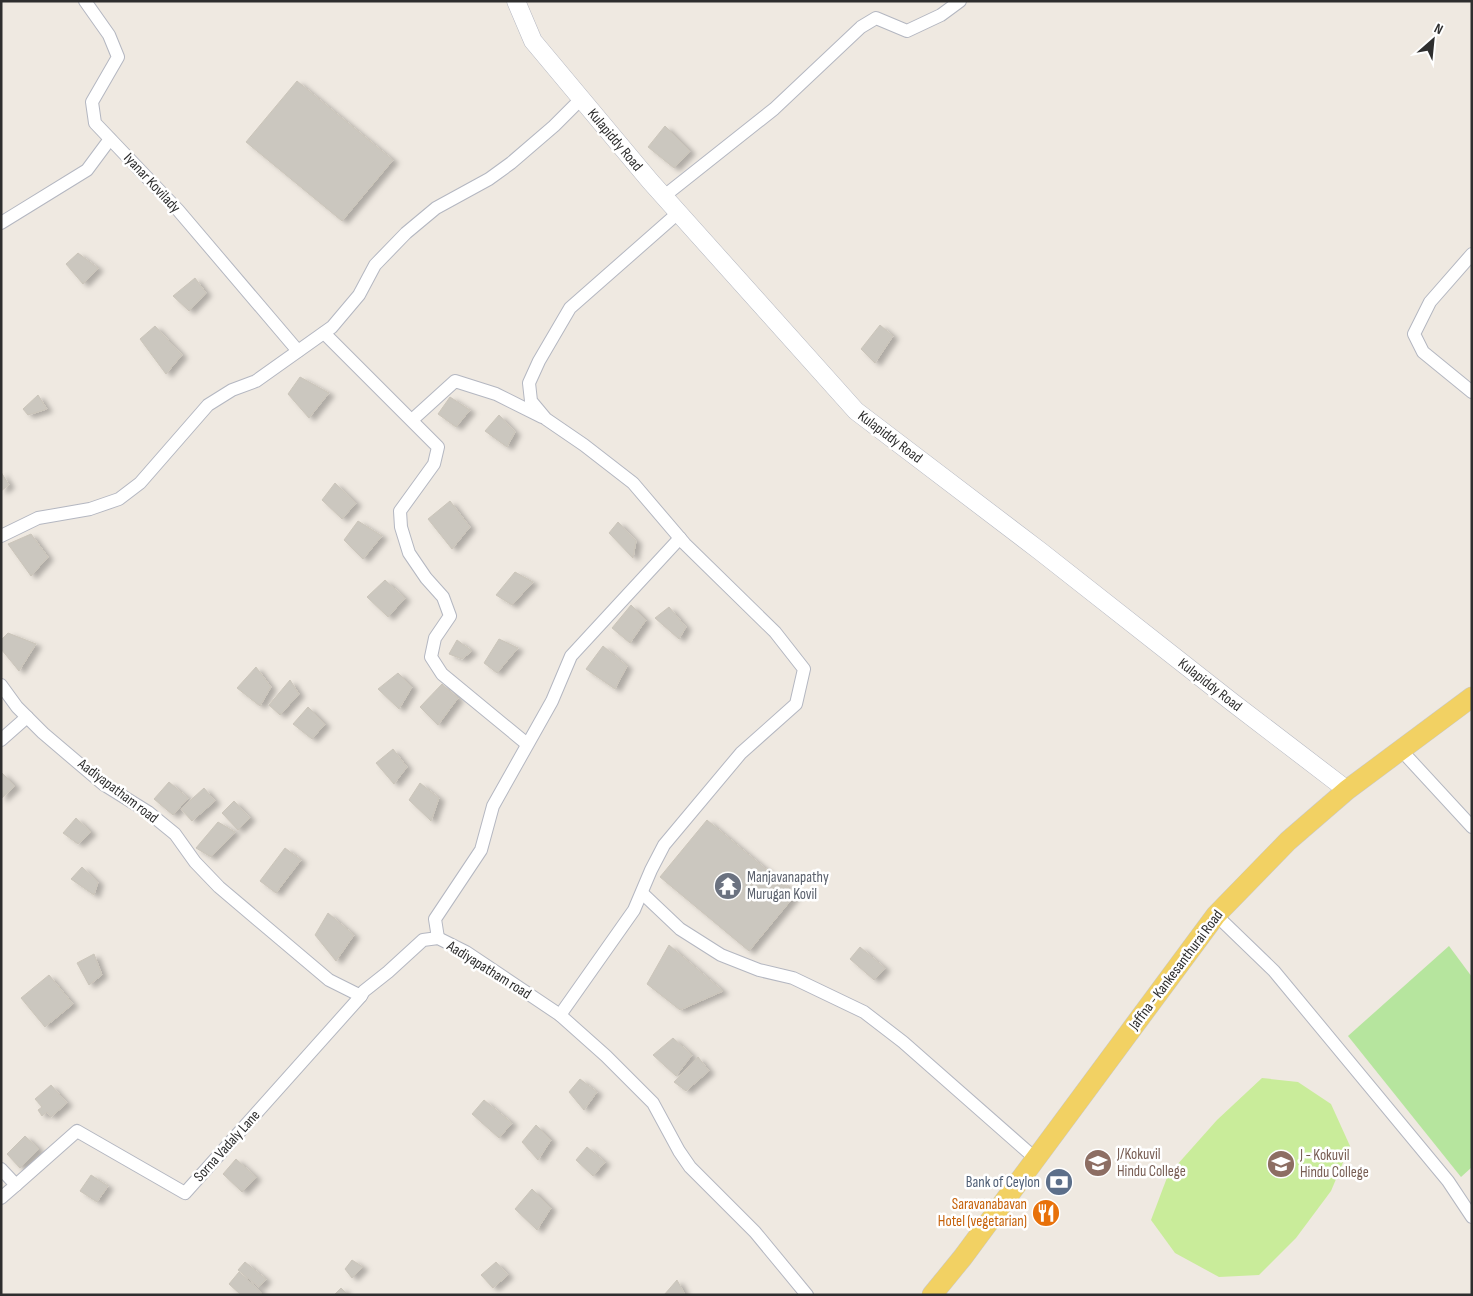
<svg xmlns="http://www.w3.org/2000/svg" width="1473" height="1296" font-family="'Sofia Sans Condensed',sans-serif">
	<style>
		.green { fill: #b6e59e }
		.pitch { fill: #c9ec9a }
		.building { fill: #cbc7bf; stroke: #cbc5ba; filter: url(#shadow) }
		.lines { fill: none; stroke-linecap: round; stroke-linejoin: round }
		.minor-casing { stroke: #b4b7c1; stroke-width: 14 }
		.secondary-casing { stroke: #b4b7c1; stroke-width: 19 }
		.primary-casing { stroke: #c9c9c9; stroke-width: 21 }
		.minor { stroke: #fff; stroke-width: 12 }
		.secondary { stroke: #fff; stroke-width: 18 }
		.primary { stroke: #f2d163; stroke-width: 20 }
		.labels { text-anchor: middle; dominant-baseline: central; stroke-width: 5; stroke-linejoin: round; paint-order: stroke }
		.street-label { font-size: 15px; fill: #2e2e2e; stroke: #fff }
		.worship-label { font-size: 15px; fill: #5b616d; stroke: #fff; text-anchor: start }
		.education-label { font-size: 15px; fill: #785e54; stroke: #fff; text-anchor: start }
		.service-label { font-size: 15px; fill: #4e5e75; stroke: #fff; text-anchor: end }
		.food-label { font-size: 15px; fill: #c56008; stroke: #fff; text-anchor: end }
	</style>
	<defs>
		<filter id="shadow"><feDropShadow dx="5.5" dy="3" stdDeviation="2.5" flood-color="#0004"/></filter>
	</defs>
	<rect width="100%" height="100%" fill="#efe9e1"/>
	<path class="green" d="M 1449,946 L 1472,977 L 1472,1167 L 1461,1177 L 1348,1036 Z"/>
	<path class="pitch" d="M 1262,1078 L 1298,1082 L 1331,1104 L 1350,1146 L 1331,1191 L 1296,1238 L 1259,1275 L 1219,1277 L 1175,1253 L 1151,1220 L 1168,1175 L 1217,1120 Z"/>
	<g class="building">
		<path d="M 297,81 L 393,160 L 342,221 L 246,142 Z"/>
		<path d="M 665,126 L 690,151 L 674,168 L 648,147 Z"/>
		<path d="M 78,253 L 98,268 L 83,284 L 66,264 Z"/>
		<path d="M 195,278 L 206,293 L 189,311 L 173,296 Z"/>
		<path d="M 880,325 L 893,336 L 875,363 L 861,349 Z"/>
		<path d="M 155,326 L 182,355 L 166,374 L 140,339 Z"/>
		<path d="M 300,377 L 329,393 L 309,418 L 288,394 Z"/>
		<path d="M 38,395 L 47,409 L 28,415 L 23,409 Z"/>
		<path d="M 450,397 L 470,410 L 456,427 L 438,414 Z"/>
		<path d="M 499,415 L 515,432 L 507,447 L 485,431 Z"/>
		<path d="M 1,472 L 9,485 L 1,491 Z"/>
		<path d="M 335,483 L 356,503 L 342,519 L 322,500 Z"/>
		<path d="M 450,501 L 470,527 L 452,549 L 428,519 Z"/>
		<path d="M 358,521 L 382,536 L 363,559 L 344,540 Z"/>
		<path d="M 618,522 L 636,541 L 633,558 L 609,533 Z"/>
		<path d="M 31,534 L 48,557 L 31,576 L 8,544 Z"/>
		<path d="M 515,572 L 533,582 L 512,605 L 496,595 Z"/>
		<path d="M 385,580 L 405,598 L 388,617 L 367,597 Z"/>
		<path d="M 631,605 L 646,620 L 630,643 L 612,628 Z"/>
		<path d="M 669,607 L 686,627 L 679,639 L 655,618 Z"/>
		<path d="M 8,633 L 36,644 L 19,671 L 1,649 L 1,640 Z"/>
		<path d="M 499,639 L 518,648 L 497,673 L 484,663 Z"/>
		<path d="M 457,640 L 472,651 L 462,659 L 449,654 Z"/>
		<path d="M 603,646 L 627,666 L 615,689 L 586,669 Z"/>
		<path d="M 256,667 L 271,687 L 260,706 L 237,688 Z"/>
		<path d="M 398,673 L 412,687 L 399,709 L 378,689 Z"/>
		<path d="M 290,680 L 299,694 L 280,715 L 269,705 Z"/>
		<path d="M 442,684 L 458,698 L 438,725 L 420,707 Z"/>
		<path d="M 308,707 L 325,724 L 312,739 L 293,724 Z"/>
		<path d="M 393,749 L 407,767 L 394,784 L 376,763 Z"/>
		<path d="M 1,772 L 15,786 L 1,799 Z"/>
		<path d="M 169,782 L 188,798 L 173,815 L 154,799 Z"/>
		<path d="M 420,783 L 439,798 L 431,821 L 409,800 Z"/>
		<path d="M 204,788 L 215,801 L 192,821 L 181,809 Z"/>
		<path d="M 234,801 L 250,818 L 238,830 L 222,813 Z"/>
		<path d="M 76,818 L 91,832 L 78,844 L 63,833 Z"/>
		<path d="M 707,820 L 796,894 L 749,951 L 660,877 Z"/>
		<path d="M 218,822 L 235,832 L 211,857 L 196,848 Z"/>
		<path d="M 285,848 L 301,860 L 276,893 L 260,881 Z"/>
		<path d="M 82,867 L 98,882 L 94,895 L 71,879 Z"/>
		<path d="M 328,913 L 354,935 L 336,961 L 315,935 Z"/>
		<path d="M 669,945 L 723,991 L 680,1010 L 647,984 Z"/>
		<path d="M 860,947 L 885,968 L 874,980 L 850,959 Z"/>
		<path d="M 94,954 L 102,975 L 89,985 L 77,963 Z"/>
		<path d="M 49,975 L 73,1004 L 45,1027 L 21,998 Z"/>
		<path d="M 673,1038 L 692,1055 L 676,1076 L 653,1055 Z"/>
		<path d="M 698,1057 L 709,1071 L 686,1091 L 674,1082 Z"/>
		<path d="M 580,1079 L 597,1092 L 584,1110 L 569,1092 Z"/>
		<path d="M 51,1085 L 67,1103 L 51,1117 L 47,1112 L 42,1116 L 38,1110 L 42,1107 L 35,1099 Z"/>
		<path d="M 484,1100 L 512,1123 L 499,1138 L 472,1114 Z"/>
		<path d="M 536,1125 L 551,1140 L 538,1160 L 522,1142 Z"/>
		<path d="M 25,1136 L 39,1149 L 20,1168 L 7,1154 Z"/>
		<path d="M 587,1147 L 605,1162 L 593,1176 L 576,1160 Z"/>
		<path d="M 236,1159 L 256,1177 L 242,1192 L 223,1174 Z"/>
		<path d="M 91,1175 L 108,1186 L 97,1202 L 80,1191 Z"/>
		<path d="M 532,1189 L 551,1208 L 537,1230 L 515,1209 Z"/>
		<path d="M 352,1260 L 363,1267 L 352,1278 L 345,1269 Z"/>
		<path d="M 245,1262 L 266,1279 L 259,1287 L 238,1270 Z"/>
		<path d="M 496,1262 L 508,1275 L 493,1288 L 481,1275 Z"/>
		<path d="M 239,1272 L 262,1293 L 260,1295 L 241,1295 L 229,1284 Z"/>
		<path d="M 677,1280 L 685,1295 L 664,1295 Z"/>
		<path d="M 341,1288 L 348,1295 L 334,1295 Z"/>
	</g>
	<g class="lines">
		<defs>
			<g id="minor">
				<path d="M 85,1 L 109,35 L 118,57 L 92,102 L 95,123 L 178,210 L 298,351"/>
				<path d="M 663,197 L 774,109 L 861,27 L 876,18 L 907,31 L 941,15 L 960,1"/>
				<path d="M 1,223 L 87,170 L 110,139"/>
				<path d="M 1472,254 L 1430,302 L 1414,334 L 1423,352 L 1472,392"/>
				<path d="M 324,333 L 438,447 L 434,464 L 400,511 L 401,527 L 409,553 L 426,578 L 443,597 L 450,616 L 435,638 L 431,657 L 442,674 L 527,744"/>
				<path d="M 412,420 L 455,381 L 496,394 L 542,417"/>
				<path d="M 1,536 L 38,518 L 90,509 L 119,499 L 140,483 L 208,405 L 232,390 L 256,381 L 332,327 L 359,295 L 375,265 L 406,233 L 436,208 L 489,179 L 511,163 L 554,126 L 581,99"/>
				<path d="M 1,685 L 17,707 L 43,733 L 103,784 L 148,812 L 175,834 L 195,862 L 219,887 L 329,980 L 361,996 L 364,991 L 388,972 L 423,940 L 438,938 L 466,952 L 560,1015 L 606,1056 L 653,1103 L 679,1151 L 690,1167 L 755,1232 L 807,1295"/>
				<path d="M 1,740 L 27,717"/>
				<path d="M 1401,750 L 1472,827"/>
				<path d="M 642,893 L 680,929 L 721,955 L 759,970 L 793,978 L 864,1012 L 903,1042 L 1036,1159"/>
				<path d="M 1216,915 L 1274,971 L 1448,1181 L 1472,1217"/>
				<path d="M 438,938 L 435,919 L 481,850 L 493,806 L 552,701 L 571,656 L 680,538"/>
				<path d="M 560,1015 L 634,910 L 651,870 L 664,845 L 741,753 L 796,704 L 804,669 L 775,632 L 685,544 L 633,483 L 584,445 L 546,419 L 531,401 L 529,383 L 539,361 L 570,308 L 678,213"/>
				<path d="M 1,1169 L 16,1185 L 77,1131 L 185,1193 L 361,996"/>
				<path d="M 1,1198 L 16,1185"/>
			</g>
			<path id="secondary" d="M 516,1 L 533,41 L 650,181 L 856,411 L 1040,551 L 1232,702 L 1347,790"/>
			<path id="primary" d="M 932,1295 L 963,1257 L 1216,915 L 1288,841 L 1347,790 L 1472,697"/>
		</defs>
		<use href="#minor" class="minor-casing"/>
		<use href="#secondary" class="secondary-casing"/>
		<use href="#primary" class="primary-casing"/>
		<use href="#minor" class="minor"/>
		<use href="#secondary" class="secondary"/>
		<use href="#primary" class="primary"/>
	</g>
	<defs>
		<symbol id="temple-disc" viewBox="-11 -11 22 22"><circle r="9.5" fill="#6b7280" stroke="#fff"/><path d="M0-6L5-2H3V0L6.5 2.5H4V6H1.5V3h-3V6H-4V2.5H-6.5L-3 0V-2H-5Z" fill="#fff"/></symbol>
		<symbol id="school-disc" viewBox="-11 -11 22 22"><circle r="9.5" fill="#8d6e63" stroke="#fff"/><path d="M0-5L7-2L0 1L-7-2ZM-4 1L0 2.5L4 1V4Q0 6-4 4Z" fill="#fff"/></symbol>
		<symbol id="bank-disc" viewBox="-11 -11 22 22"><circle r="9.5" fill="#5c6f8a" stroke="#fff"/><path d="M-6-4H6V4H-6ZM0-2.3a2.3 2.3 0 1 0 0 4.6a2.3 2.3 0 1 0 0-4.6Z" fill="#fff"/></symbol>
		<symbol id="restaurant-disc" viewBox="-11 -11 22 22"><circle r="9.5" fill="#e8710a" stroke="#fff"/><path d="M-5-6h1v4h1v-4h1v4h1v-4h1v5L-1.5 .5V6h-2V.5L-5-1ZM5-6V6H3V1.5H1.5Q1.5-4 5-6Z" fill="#fff"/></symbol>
	</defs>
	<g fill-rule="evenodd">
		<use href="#temple-disc" x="712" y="870" width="32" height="32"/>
		<use href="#school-disc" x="1082" y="1147" width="32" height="32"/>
		<use href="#school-disc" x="1265" y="1148" width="32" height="32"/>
		<use href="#bank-disc" x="1043" y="1166" width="32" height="32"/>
		<use href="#restaurant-disc" x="1030" y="1197" width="32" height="32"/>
	</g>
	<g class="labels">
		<g class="street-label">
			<text transform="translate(615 140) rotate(50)">Kulapiddy Road</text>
			<text transform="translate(152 183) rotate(47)">Iyanar Kovilady</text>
			<text transform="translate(890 437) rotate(37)">Kulapiddy Road</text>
			<text transform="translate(1210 685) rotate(38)">Kulapiddy Road</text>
			<text transform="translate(118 791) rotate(37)">Aadiyapatham road</text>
			<text transform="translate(489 970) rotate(32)">Aadiyapatham road</text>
			<text transform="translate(1176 970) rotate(-53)">Jaffna - Kankesanthurai Road</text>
			<text transform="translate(227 1146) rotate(-48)">Sorna Vadaly Lane</text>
		</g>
		<g class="worship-label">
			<text x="747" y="877">Manjavanapathy<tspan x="747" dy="17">Murugan Kovil</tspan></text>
		</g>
		<g class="education-label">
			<text x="1117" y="1154">J/Kokuvil<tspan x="1117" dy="17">Hindu College</tspan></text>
			<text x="1300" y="1155">J - Kokuvil<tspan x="1300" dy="17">Hindu College</tspan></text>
		</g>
		<g class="service-label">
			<text x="1040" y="1182">Bank of Ceylon</text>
		</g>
		<g class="food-label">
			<text x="1027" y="1204">Saravanabavan<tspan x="1027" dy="17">Hotel (vegetarian)</tspan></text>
		</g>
	</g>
	<rect width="1473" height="1296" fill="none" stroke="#2e2e2e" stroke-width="5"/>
	<g transform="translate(1433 40) rotate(27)" stroke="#ffffff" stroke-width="4" paint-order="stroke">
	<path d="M0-4L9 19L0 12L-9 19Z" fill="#2e2e2e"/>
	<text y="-8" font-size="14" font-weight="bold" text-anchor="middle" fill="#2e2e2e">N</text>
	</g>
</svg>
